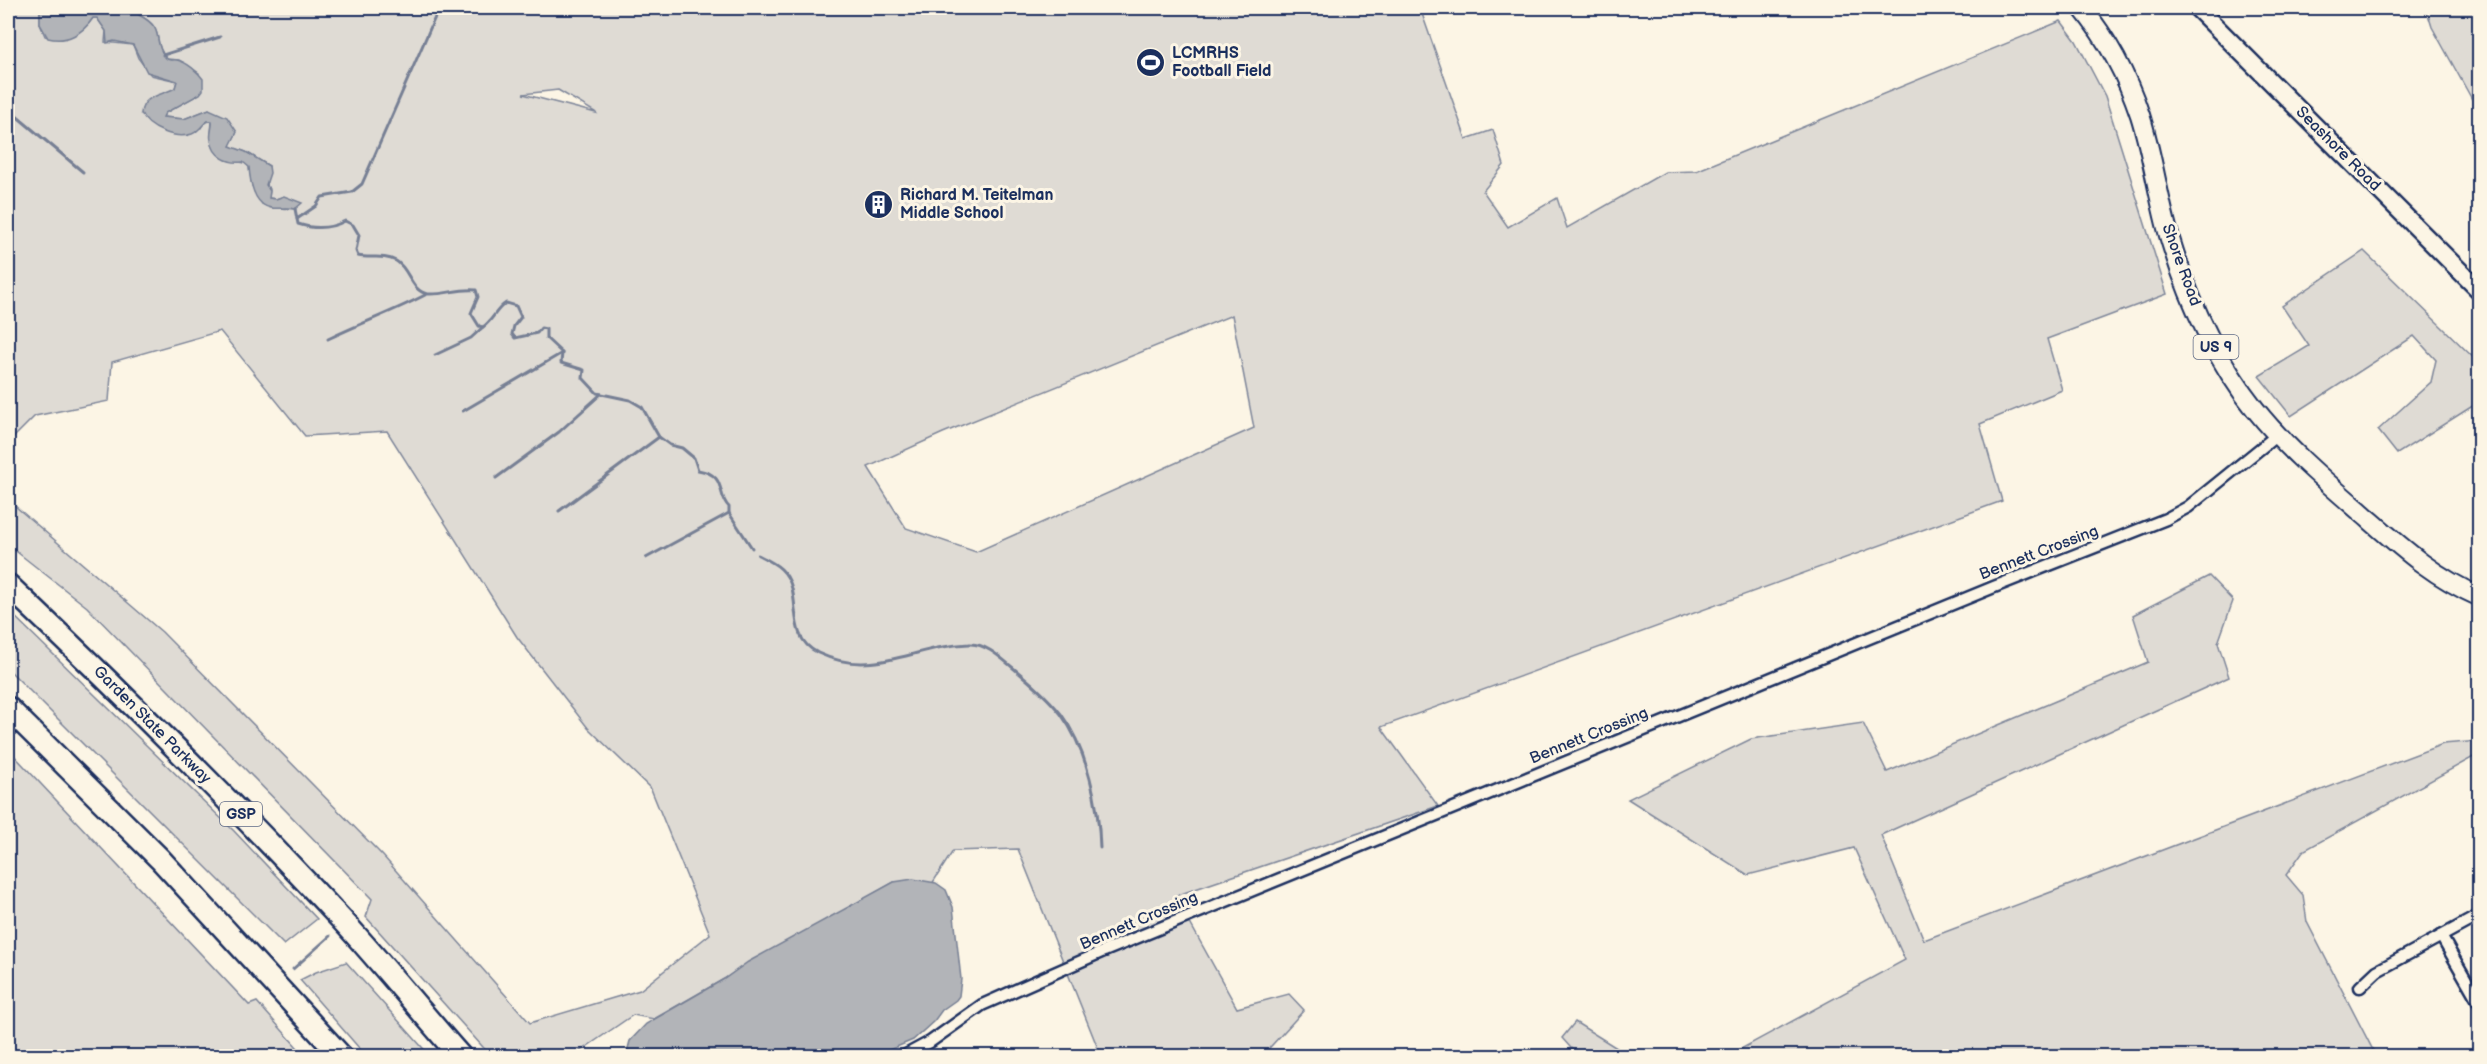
<svg xmlns="http://www.w3.org/2000/svg" width="2487" height="1064" font-family="'Balsamiq Sans',sans-serif">
	<style>
		.green { fill: #dfdbd4; stroke: #7d8599; stroke-width: 1.5; fill-rule: evenodd }
		.water { fill: #b2b4b8; stroke: #767f94; stroke-width: 1.5 }
		.lines { fill: none; stroke-linecap: round; stroke-linejoin: round }
		.stream { stroke: #767f94; stroke-width: 3 }
		.street-casing { stroke: #1b2f5e; stroke-width: 15 }
		.secondary-casing { stroke: #1b2f5e; stroke-width: 21 }
		.primary-casing { stroke: #1b2f5e; stroke-width: 22 }
		.highway-casing { stroke: #1b2f5e; stroke-width: 26 }
		.street { stroke: #fcf5e5; stroke-width: 10 }
		.secondary { stroke: #fcf5e5; stroke-width: 16 }
		.primary { stroke: #fcf5e5; stroke-width: 18 }
		.highway { stroke: #fcf5e5; stroke-width: 21 }
		.labels { text-anchor: middle; dominant-baseline: central; stroke-width: 6; stroke-linejoin: round; paint-order: stroke }
		.shield { fill: #fcf5e5; stroke: #5e6a86; stroke-width: 1.5 }
		.shield-label { font-size: 15px; font-weight: bold; fill: #1b2f5e }
		.poi-label { font-size: 16px; font-weight: bold; fill: #1b2f5e; stroke: #fcf5e5; text-anchor: start }
		.street-label { font-size: 16px; fill: #1b2f5e; stroke: #fcf5e5 }
	</style>
	<rect width="100%" height="100%" fill="#fcf5e5"/>
	<filter id="ink" filterUnits="userSpaceOnUse"><feTurbulence type="fractalNoise" baseFrequency=".0167" numOctaves="2"/><feDisplacementMap in="SourceGraphic" scale="12" xChannelSelector="R" yChannelSelector="G"/><feConvolveMatrix kernelMatrix="1 2 1 2 8 2 1 2 1" color-interpolation-filters="sRGB"/></filter>
	<g filter="url(#ink)">
		<g class="green">
			<path d="M 8,8 L 40,8 L 40,24 L 45,36 C 64,43 83,33 93,18 L 97,18 L 106,31 L 105,42 L 133,45 L 138,58 L 151,75 L 177,81 L 175,88 L 141,114 L 201,128 L 204,122 L 212,121 L 211,134 L 239,162 L 246,163 L 249,167 L 252,186 L 262,204 L 275,208 L 295,209 L 281,197 L 276,199 L 269,198 L 270,189 L 266,185 L 269,166 L 246,152 L 231,147 L 230,144 L 236,134 L 209,109 L 184,119 L 163,117 L 165,113 L 194,97 L 199,73 L 179,60 L 167,59 C 151,42 167,29 139,15 L 137,8 L 1420,8 L 1466,139 L 1493,130 L 1504,165 L 1483,191 L 1508,227 L 1557,198 L 1567,228 L 1665,172 L 1696,171 L 2061,21 L 2076,41 L 2105,96 L 2167,294 L 2047,339 L 2062,390 L 1980,424 L 2002,501 L 1381,727 L 1438,806 L 1175,896 L 1237,1008 L 1289,994 L 1304,1010 L 1262,1056 L 1101,1056 L 1018,849 L 953,851 L 932,884 L 894,882 L 654,1019 L 633,1015 L 573,1056 L 491,1056 L 366,917 L 372,899 L 87,607 L 8,545 L 8,500 L 162,632 L 383,856 L 530,1023 L 640,990 L 710,934 L 651,789 L 588,728 L 517,637 L 387,431 L 305,436 L 220,331 L 112,362 L 109,401 L 35,416 L 8,443 ZM 558,90 L 595,112 L 596,113 L 523,94 ZM 1232,315 L 1254,428 L 976,552 L 906,528 L 868,467 L 943,433 Z"/>
			<path d="M 2426,8 L 2479,8 L 2479,112 L 2432,27 Z"/>
			<path d="M 2364,251 L 2479,363 L 2479,402 L 2397,454 L 2378,430 L 2431,382 L 2436,360 L 2414,336 L 2291,416 L 2259,376 L 2309,346 L 2282,306 Z"/>
			<path d="M 2209,576 L 2233,601 L 2218,643 L 2229,677 L 1881,835 L 1924,940 L 2443,744 L 2479,741 L 2479,754 L 2303,851 L 2286,875 L 2303,895 L 2307,922 L 2376,1056 L 1728,1056 L 1905,960 L 1854,848 L 1748,875 L 1628,799 L 1751,739 L 1863,723 L 1887,772 L 2148,662 L 2133,615 Z"/>
			<path d="M 8,610 L 234,831 L 317,919 L 284,945 L 8,669 Z"/>
			<path d="M 8,749 L 249,1005 L 257,1002 L 305,1056 L 8,1056 Z"/>
			<path d="M 346,962 L 430,1056 L 366,1056 L 300,980 L 316,972 Z"/>
			<path d="M 1575,1022 L 1628,1055 L 1628,1056 L 1578,1056 L 1562,1038 Z"/>
		</g>
		<g class="water">
			<path d="M 40,8 L 137,8 L 139,15 C 167,30 151,39 165,57 C 169,62 172,59 177,60 C 187,62 198,72 203,79 L 203,90 L 200,94 L 165,113 L 163,117 L 184,119 L 209,109 L 227,117 L 237,132 L 230,146 L 246,152 L 269,166 L 270,173 L 266,185 L 270,191 L 269,198 L 276,199 L 284,196 L 302,203 L 295,209 C 287,207 279,209 271,208 C 254,205 250,181 249,167 L 243,162 C 229,164 213,157 211,140 C 209,134 213,127 212,121 L 207,121 C 202,125 199,131 192,134 C 176,140 148,129 141,113 C 143,95 161,96 175,88 L 177,81 L 147,72 L 133,45 L 114,41 L 107,43 L 106,31 L 97,18 L 93,18 C 83,33 67,43 48,38 L 40,24 Z"/>
			<path d="M 913,879 L 936,883 L 946,890 L 953,907 L 961,979 L 959,996 L 956,1000 L 942,1010 L 934,1021 L 913,1040 L 875,1056 L 626,1056 L 630,1041 L 646,1024 L 724,979 L 748,962 L 894,882 Z"/>
		</g>
		<g class="lines">
			<g class="stream">
				<path d="M 163,55 L 220,37"/>
				<path d="M 8,109 L 83,172"/>
				<path d="M 295,209 L 298,224 C 313,229 330,229 345,221 L 353,225 L 359,235 L 356,251 L 358,256 C 371,259 383,254 396,261 C 410,269 410,291 428,294 C 444,295 460,288 476,290 L 478,297 L 471,313 L 479,326 L 483,327 C 493,320 496,309 506,303 L 516,306 L 521,317 L 514,326 L 512,334 L 515,338 L 537,333 L 541,328 L 546,329 L 546,338 L 562,353 L 561,363 L 584,370 L 583,378 L 597,393 L 630,400 L 642,407 L 659,437 L 670,445 L 682,448 L 694,458 L 698,470 C 728,475 716,495 729,507 L 729,513 L 752,548"/>
				<path d="M 297,219 L 316,206 L 322,197 L 352,192 L 362,184 L 439,8"/>
				<path d="M 328,339 C 361,323 395,311 427,294"/>
				<path d="M 435,355 L 471,338 L 483,327"/>
				<path d="M 463,411 L 562,353"/>
				<path d="M 496,478 L 559,432 L 601,394"/>
				<path d="M 559,511 L 659,437"/>
				<path d="M 758,555 C 766,559 775,563 781,569 C 806,593 782,635 818,653 C 873,679 913,646 969,644 C 985,643 1000,657 1012,667 C 1029,681 1047,696 1061,714 C 1087,749 1099,805 1100,848"/>
				<path d="M 646,558 L 729,513"/>
				<path d="M 293,969 L 330,936"/>
			</g>
			<defs>
				<g id="street">
					<path d="M 2441,936 L 2480,1004"/>
					<path d="M 2360,987 L 2377,971 L 2480,915"/>
					<path d="M 904,1056 L 930,1042 L 982,1005 L 1104,951 L 1994,587 L 2166,519 L 2188,507 L 2277,435"/>
				</g>
				<path id="secondary" d="M 2197,8 L 2480,291"/>
				<path id="primary" d="M 2082,8 C 2108,40 2127,76 2140,115 C 2153,156 2158,198 2170,239 C 2188,298 2216,360 2255,409 C 2286,448 2325,481 2362,513 C 2401,547 2432,576 2480,597"/>
				<g id="highway">
					<path d="M 8,585 C 122,693 234,804 341,919 C 382,963 420,1011 460,1056"/>
					<path d="M 8,708 L 160,859 L 341,1056"/>
				</g>
			</defs>
			<use href="#street" class="street-casing"/>
			<use href="#secondary" class="secondary-casing"/>
			<use href="#primary" class="primary-casing"/>
			<use href="#highway" class="highway-casing"/>
			<use href="#street" class="street"/>
			<use href="#secondary" class="secondary"/>
			<use href="#primary" class="primary"/>
			<use href="#highway" class="highway"/>
		</g>
	</g>
	<defs>
		<symbol id="stadium-disc" viewBox="-11 -11 22 22"><circle r="9.5" fill="#1b2f5e" stroke="#fcf5e5"/><path d="M0-5a6.5 5 0 1 0 0 10a6.5 5 0 1 0 0-10ZM-3.5-1.8h7v3.6h-7Z" fill="#fff"/></symbol>
		<symbol id="building-disc" viewBox="-11 -11 22 22"><circle r="9.5" fill="#1b2f5e" stroke="#fcf5e5"/><path d="M-4-6H4V6H1V3H-1V6H-4ZM-2.5-4.3h1.7v1.8h-1.7ZM.8-4.3h1.7v1.8H.8ZM-2.5-1h1.7V.8h-1.7ZM.8-1h1.7V.8H.8Z" fill="#fff"/></symbol>
	</defs>
	<g fill-rule="evenodd">
		<use href="#stadium-disc" x="1134" y="46" width="33" height="33"/>
		<use href="#building-disc" x="862" y="188" width="33" height="33"/>
	</g>
	<g class="labels">
		<g class="shield">
			<rect x="2193.5" y="335" width="45" height="24" rx="4.5"/>
			<rect x="220" y="802" width="42" height="24" rx="4.5"/>
		</g>
		<g class="shield-label">
			<text x="2216" y="347">US 9</text>
			<text x="241" y="814">GSP</text>
		</g>
		<g class="poi-label">
			<text x="1172" y="53">LCMRHS<tspan x="1172" dy="18">Football Field</tspan></text>
			<text x="900" y="195">Richard M. Teitelman<tspan x="900" dy="18">Middle School</tspan></text>
		</g>
		<g class="street-label">
			<text transform="translate(2338 149) rotate(45)">Seashore Road</text>
			<text transform="translate(2181 265) rotate(70)">Shore Road</text>
			<text transform="translate(2039 553) rotate(-21)">Bennett Crossing</text>
			<text transform="translate(152 725) rotate(45)">Garden State Parkway</text>
			<text transform="translate(1589 736) rotate(-22)">Bennett Crossing</text>
			<text transform="translate(1139 921) rotate(-23)">Bennett Crossing</text>
		</g>
	</g>
	<rect width="2487" height="1064" fill="none" stroke="#fcf5e5" stroke-width="30"/>
	<rect x="15" y="15" width="2457" height="1034" fill="none" stroke="#1b2f5e" stroke-width="2" filter="url(#ink)"/>
</svg>
